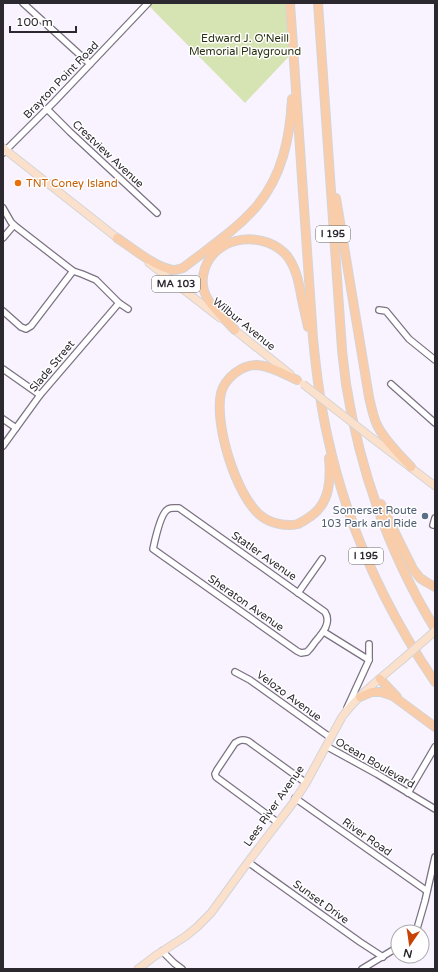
<svg xmlns="http://www.w3.org/2000/svg" width="438" height="972" font-family="'Varela Round',sans-serif">
	<style>
		.green { fill: #d6e4b3 }
		.lines { fill: none; stroke-linecap: round; stroke-linejoin: round }
		.minor-casing { stroke: #7c7283; stroke-width: 8 }
		.major-casing { stroke: #d5d4d5; stroke-width: 9 }
		.highway-casing { stroke: #d5d4d5; stroke-width: 10 }
		.minor { stroke: #fff; stroke-width: 5.5 }
		.major { stroke: #fbe1cb; stroke-width: 7 }
		.highway { stroke: #f9cda9; stroke-width: 8 }
		.major-bridge-casing { stroke: #d5d4d5; stroke-width: 9; stroke-linecap: butt }
		.major-bridge { stroke: #fbe1cb; stroke-width: 7 }
		.food-dot { fill: #e8710a; stroke: #fff; stroke-width: 1.5 }
		.service-dot { fill: #5c6f8a; stroke: #fff; stroke-width: 1.5 }
		.labels { text-anchor: middle; dominant-baseline: central; stroke-width: 3; stroke-linejoin: round; paint-order: stroke }
		.shield { fill: #fff; stroke: #6b686d; stroke-width: 1 }
		.shield-label { font-size: 10px; font-weight: bold; fill: #2c282f }
		.park-label { font-size: 11px; fill: #2a3110; stroke: #fff }
		.street-label { font-size: 11px; fill: #2c282f; stroke: #fff }
		.food-label { font-size: 11px; fill: #c56008; stroke: #fff; text-anchor: start }
		.service-label { font-size: 11px; fill: #4e5e75; stroke: #fff; text-anchor: end }
	</style>
	<rect width="100%" height="100%" fill="#f9f3ff"/>
	<path class="green" d="M 146,3 L 294,3 L 297,48 L 245,103 Z"/>
	<g class="lines">
		<defs>
			<g id="minor">
				<path d="M 23,3 L 90,64"/>
				<path d="M 47,109 L 70,132 L 157,213"/>
				<path d="M 3,153 L 54,102 L 148,3"/>
				<path d="M 3,208 L 11,222 L 15,226 L 73,271 L 82,274 L 96,280 L 119,303 L 128,309"/>
				<path d="M 3,238 L 14,225"/>
				<path d="M 379,310 L 386,311 L 409,339 L 435,360"/>
				<path d="M 3,311 L 21,327 L 26,329 L 31,326 L 73,271"/>
				<path d="M 3,369 L 40,395"/>
				<path d="M 391,384 L 435,423"/>
				<path d="M 3,419 L 16,428"/>
				<path d="M 3,446 L 40,395 L 119,303"/>
				<path d="M 173,508 L 179,508 L 325,612 C 332,623 322,634 315,642 C 313,645 310,649 307,652 L 301,653 L 297,651 L 153,549 C 155,540 160,515 167,510 C 169,508 170,508 173,508 Z"/>
				<path d="M 433,525 L 435,518"/>
				<path d="M 298,593 L 322,559"/>
				<path d="M 324,632 L 369,660"/>
				<path d="M 235,672 L 250,680 L 331,738"/>
				<path d="M 347,708 L 369,660 L 369,644"/>
				<path d="M 326,746 L 377,774 L 435,809"/>
				<path d="M 408,793 L 435,747"/>
				<path d="M 295,798 L 427,891"/>
				<path d="M 277,822 L 216,777 L 215,774 L 217,770 L 235,743 C 240,740 242,739 248,741 L 306,783"/>
				<path d="M 248,862 L 360,942 L 383,957"/>
				<path d="M 416,932 L 425,901 L 435,857"/>
				<path d="M 162,951 L 174,963 L 182,969"/>
				<path d="M 362,969 L 398,947"/>
			</g>
			<g id="major">
				<path d="M 3,148 L 121,241"/>
				<path d="M 149,263 L 220,318"/>
				<path d="M 231,327 L 290,374"/>
				<path d="M 372,438 L 435,486"/>
				<path d="M 138,969 L 155,956 L 186,936 L 197,927 L 211,913 L 248,862 L 293,803 L 306,783 L 342,717 C 357,696 383,676 403,659"/>
			</g>
			<g id="highway">
				<path d="M 290,3 L 313,338 C 316,370 320,402 327,434 C 346,523 384,607 435,682"/>
				<path d="M 318,3 L 340,321 C 341,342 343,363 346,384 C 360,471 390,555 435,629"/>
				<path d="M 336,198 L 369,397 C 371,406 373,416 377,425 C 385,441 399,454 411,467"/>
				<path d="M 117,238 C 131,247 156,268 173,270 C 176,270 179,269 183,268 C 207,249 235,231 256,207 C 282,177 290,138 292,99"/>
				<path d="M 235,330 C 224,318 205,303 203,286 C 202,280 203,274 205,268 C 217,234 266,230 288,257 C 297,270 299,284 302,300 C 304,309 306,318 308,327"/>
				<path d="M 297,380 C 284,374 271,366 257,365 C 241,365 225,378 221,393 C 214,424 236,495 260,515 C 269,523 286,527 298,524 C 302,522 307,519 311,516 C 330,503 331,479 329,458"/>
				<path d="M 381,504 L 403,549 L 413,569 L 420,578 L 426,582 L 435,587"/>
				<path d="M 380,679 L 397,697"/>
				<path d="M 360,697 L 372,692 L 381,692 L 393,696 L 435,727"/>
			</g>
		</defs>
		<use href="#minor" class="minor-casing"/>
		<use href="#major" class="major-casing"/>
		<use href="#highway" class="highway-casing"/>
		<use href="#minor" class="minor"/>
		<use href="#major" class="major"/>
		<use href="#highway" class="highway"/>
		<defs>
			<g id="major-bridge">
				<path d="M 303,384 L 372,438"/>
				<path d="M 403,659 L 435,631"/>
			</g>
		</defs>
		<use href="#major-bridge" class="major-bridge-casing"/>
		<use href="#major-bridge" class="major-bridge"/>
	</g>
	<circle class="food-dot" cx="18" cy="183" r="4"/>
	<circle class="service-dot" cx="425" cy="516" r="4"/>
	<g class="labels">
		<g class="shield">
			<rect x="316" y="226" width="34" height="16" rx="3"/>
			<rect x="152" y="276" width="48" height="16" rx="3"/>
			<rect x="349" y="548" width="34" height="16" rx="3"/>
		</g>
		<g class="shield-label">
			<text x="333" y="234">I 195</text>
			<text x="176" y="284">MA 103</text>
			<text x="366" y="556">I 195</text>
		</g>
		<g class="park-label">
			<text x="245" y="38">Edward J. O'Neill<tspan x="245" dy="13">Memorial Playground</tspan></text>
		</g>
		<g class="street-label">
			<text transform="translate(61 80) rotate(-46)">Brayton Point Road</text>
			<text transform="translate(108 154) rotate(43)">Crestview Avenue</text>
			<text transform="translate(244 324) rotate(39)">Wilbur Avenue</text>
			<text transform="translate(52 366) rotate(-50)">Slade Street</text>
			<text transform="translate(264 556) rotate(35)">Statler Avenue</text>
			<text transform="translate(246 603) rotate(35)">Sheraton Avenue</text>
			<text transform="translate(289 696) rotate(36)">Velozo Avenue</text>
			<text transform="translate(375 763) rotate(30)">Ocean Boulevard</text>
			<text transform="translate(274 806) rotate(-55)">Lees River Avenue</text>
			<text transform="translate(367 837) rotate(35)">River Road</text>
			<text transform="translate(321 902) rotate(36)">Sunset Drive</text>
		</g>
		<g class="food-label">
			<text x="26" y="183">TNT Coney Island</text>
		</g>
		<g class="service-label">
			<text x="417" y="510">Somerset Route<tspan x="417" dy="13">103 Park and Ride</tspan></text>
		</g>
	</g>
	<rect width="438" height="972" fill="none" stroke="#2c282f" stroke-width="8"/>
	<g transform="translate(410 944) rotate(193)"><circle r="19" fill="#ffffff" stroke="#aba9ac"/>
	<path d="M0-3L7 15L0 10L-7 15Z" fill="#c84204"/>
	<text y="-6" font-size="11" font-weight="bold" text-anchor="middle" fill="#2c282f">N</text>
	</g>
	<path d="M10 26v6h66v-6" fill="none" stroke="#2c282f" stroke-width="2"/>
	<text x="16" y="26" font-size="12" fill="#2c282f" stroke="#ffffff" stroke-width="3" paint-order="stroke">100 m</text>
</svg>
